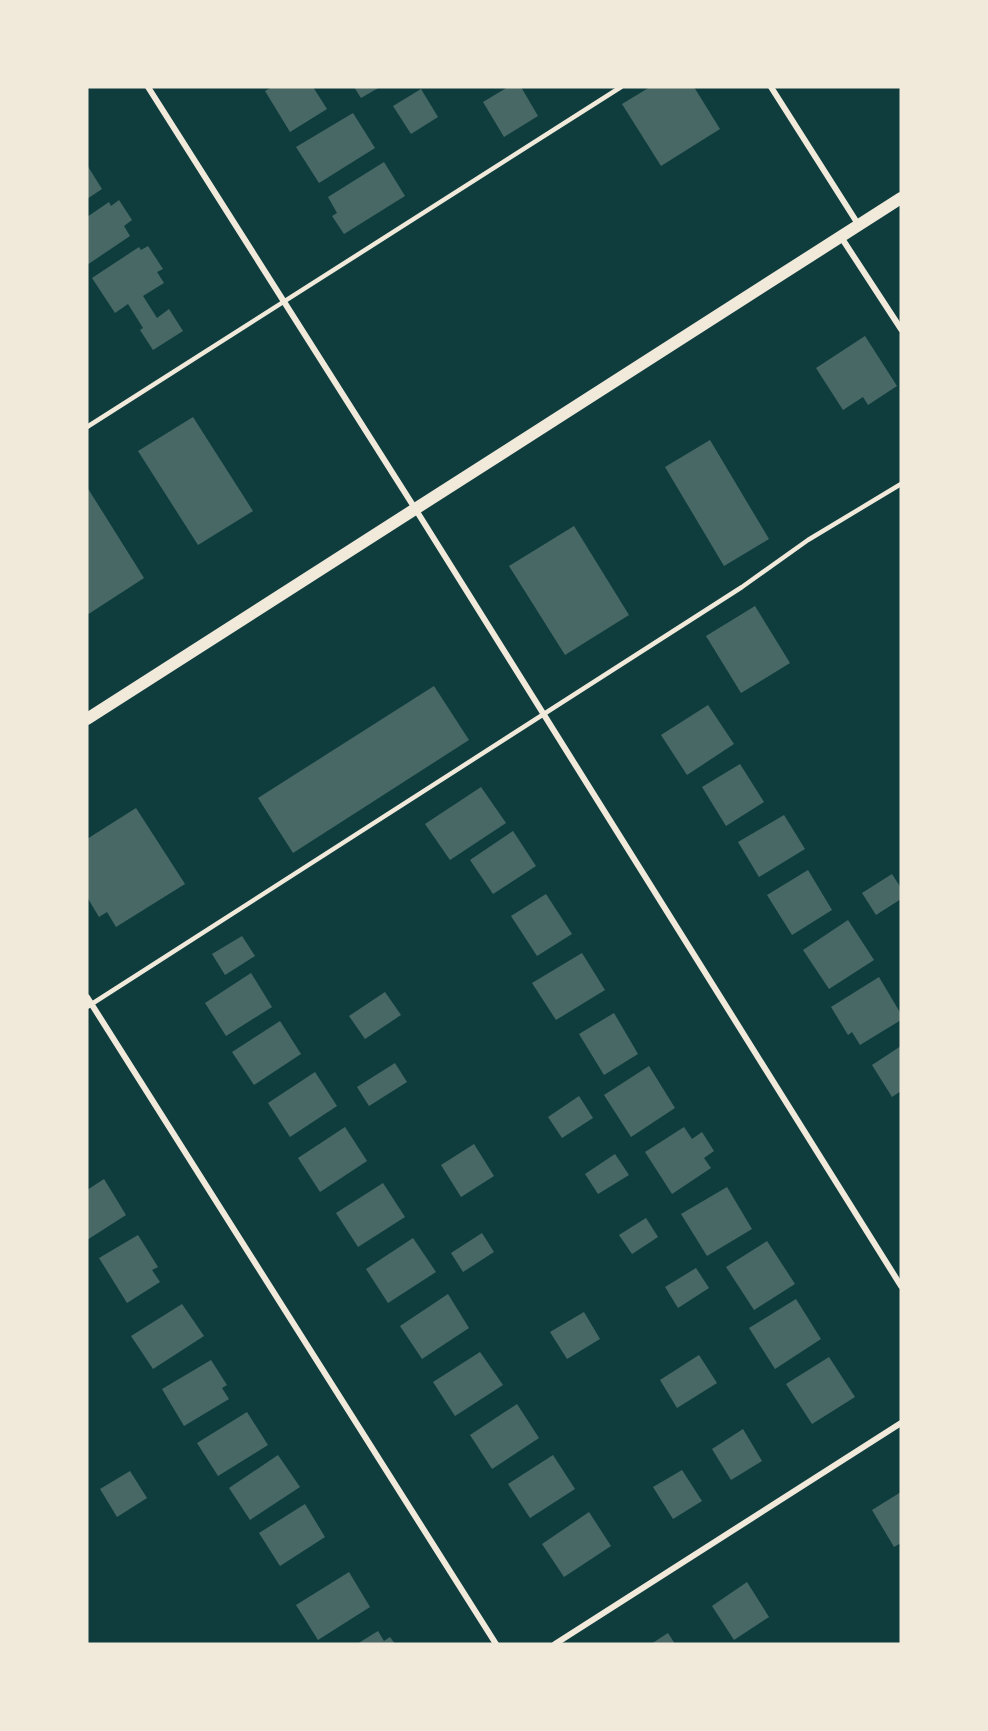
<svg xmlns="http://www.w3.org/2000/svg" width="988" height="1731" font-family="'Libre Baskerville',serif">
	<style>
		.building { fill: #486865 }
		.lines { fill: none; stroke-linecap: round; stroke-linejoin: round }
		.service { stroke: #f1e9da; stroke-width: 4.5 }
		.minor { stroke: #f1e9da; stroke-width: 6 }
		.secondary { stroke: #f1e9da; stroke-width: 12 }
	</style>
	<rect width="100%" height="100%" fill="#0f3d3e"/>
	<g class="building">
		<path d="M 272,87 L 313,87 L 327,109 L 290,132 L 265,91 Z"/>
		<path d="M 354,87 L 380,87 L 361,98 Z"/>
		<path d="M 508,87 L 521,87 L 538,116 L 504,137 L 483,102 Z"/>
		<path d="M 650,87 L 694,87 L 720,129 L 661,166 L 622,104 Z"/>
		<path d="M 421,89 L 438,117 L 411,134 L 393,106 Z"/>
		<path d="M 353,113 L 375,148 L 319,183 L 296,147 Z"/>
		<path d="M 384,162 L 405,196 L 344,234 L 332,216 L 337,213 L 328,197 Z"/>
		<path d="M 87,165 L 102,189 L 87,199 Z"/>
		<path d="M 119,200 L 132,220 L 124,226 L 130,236 L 87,265 L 87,217 L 109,202 L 111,206 Z"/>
		<path d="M 148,246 L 163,269 L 157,272 L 164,283 L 143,296 L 157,318 L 169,309 L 183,331 L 153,350 L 140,330 L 143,328 L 128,304 L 115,313 L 92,278 L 139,247 L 141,250 Z"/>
		<path d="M 865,336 L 897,386 L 868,405 L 863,397 L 843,410 L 816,368 Z"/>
		<path d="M 193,417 L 253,511 L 198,545 L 138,451 Z"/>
		<path d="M 710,440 L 769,539 L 724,566 L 665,467 Z"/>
		<path d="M 87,487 L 144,578 L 87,615 Z"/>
		<path d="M 574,526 L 629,615 L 565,655 L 509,566 Z"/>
		<path d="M 755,606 L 790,663 L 741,693 L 706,636 Z"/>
		<path d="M 434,686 L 469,740 L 293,853 L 258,798 Z"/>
		<path d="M 708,705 L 734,744 L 687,775 L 661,735 Z"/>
		<path d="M 740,764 L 764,802 L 726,826 L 702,787 Z"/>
		<path d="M 481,787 L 506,823 L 450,860 L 425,824 Z"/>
		<path d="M 136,808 L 185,884 L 116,927 L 107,912 L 99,917 L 87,897 L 87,839 Z"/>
		<path d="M 784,815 L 805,849 L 759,877 L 738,842 Z"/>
		<path d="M 513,831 L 536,866 L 493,894 L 470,860 Z"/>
		<path d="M 808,870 L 832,910 L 792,935 L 767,895 Z"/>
		<path d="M 892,874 L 901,888 L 901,899 L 876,915 L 862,893 Z"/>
		<path d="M 546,894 L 572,934 L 537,956 L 511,916 Z"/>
		<path d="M 848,920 L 874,960 L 829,989 L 803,950 Z"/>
		<path d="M 242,936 L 255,956 L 225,975 L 212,954 Z"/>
		<path d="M 582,953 L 605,990 L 556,1020 L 532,983 Z"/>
		<path d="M 251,973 L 272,1007 L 226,1036 L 205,1003 Z"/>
		<path d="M 879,977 L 901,1014 L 901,1020 L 860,1045 L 852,1032 L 848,1035 L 831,1007 Z"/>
		<path d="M 385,992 L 401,1015 L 365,1039 L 349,1016 Z"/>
		<path d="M 614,1013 L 638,1054 L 604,1075 L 579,1034 Z"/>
		<path d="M 280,1021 L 301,1054 L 254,1085 L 232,1052 Z"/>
		<path d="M 901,1046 L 901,1091 L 892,1097 L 872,1065 Z"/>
		<path d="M 395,1063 L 407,1082 L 369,1106 L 357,1087 Z"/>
		<path d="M 649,1066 L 675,1108 L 631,1137 L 604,1095 Z"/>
		<path d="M 315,1072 L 337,1106 L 290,1137 L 268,1103 Z"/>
		<path d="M 579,1096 L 593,1118 L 562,1138 L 548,1117 Z"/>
		<path d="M 345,1127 L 367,1161 L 320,1192 L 298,1158 Z"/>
		<path d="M 684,1127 L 692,1139 L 702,1132 L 714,1151 L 704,1158 L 711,1168 L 672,1194 L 645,1152 Z"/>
		<path d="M 474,1144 L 494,1176 L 461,1197 L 441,1165 Z"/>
		<path d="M 615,1154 L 629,1175 L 598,1194 L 585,1174 Z"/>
		<path d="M 104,1179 L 126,1215 L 87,1240 L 87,1190 Z"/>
		<path d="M 383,1183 L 405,1217 L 358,1247 L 336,1213 Z"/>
		<path d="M 727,1187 L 752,1229 L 707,1256 L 681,1214 Z"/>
		<path d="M 646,1218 L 658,1237 L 632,1254 L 619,1235 Z"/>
		<path d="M 482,1233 L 494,1252 L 463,1272 L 451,1253 Z"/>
		<path d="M 138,1235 L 158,1267 L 152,1270 L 160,1282 L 127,1303 L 99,1258 Z"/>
		<path d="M 413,1238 L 436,1272 L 388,1303 L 366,1269 Z"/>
		<path d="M 767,1241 L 795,1284 L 754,1310 L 726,1267 Z"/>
		<path d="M 696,1268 L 709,1288 L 678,1308 L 665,1287 Z"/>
		<path d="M 448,1294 L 469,1328 L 422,1359 L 400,1326 Z"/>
		<path d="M 796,1299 L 821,1339 L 775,1369 L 749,1328 Z"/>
		<path d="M 182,1304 L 204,1336 L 153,1369 L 131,1336 Z"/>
		<path d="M 584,1312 L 600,1339 L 567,1359 L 550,1332 Z"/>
		<path d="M 480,1352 L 503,1385 L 455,1416 L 433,1382 Z"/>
		<path d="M 699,1355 L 717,1383 L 677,1408 L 660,1380 Z"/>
		<path d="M 829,1357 L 855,1397 L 812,1424 L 786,1384 Z"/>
		<path d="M 211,1360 L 227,1385 L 222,1388 L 229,1399 L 184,1426 L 162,1389 Z"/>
		<path d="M 517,1404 L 539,1438 L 492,1469 L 470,1435 Z"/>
		<path d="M 247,1412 L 268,1445 L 218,1476 L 197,1443 Z"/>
		<path d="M 743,1429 L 762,1461 L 731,1480 L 712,1449 Z"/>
		<path d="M 278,1455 L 300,1487 L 250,1520 L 229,1488 Z"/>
		<path d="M 553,1455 L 575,1489 L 530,1518 L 508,1484 Z"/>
		<path d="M 682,1470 L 702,1501 L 673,1519 L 653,1487 Z"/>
		<path d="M 130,1471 L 147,1498 L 117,1517 L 100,1489 Z"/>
		<path d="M 901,1492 L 901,1543 L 894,1547 L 872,1510 Z"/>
		<path d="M 305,1504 L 325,1537 L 280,1566 L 259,1533 Z"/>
		<path d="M 589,1512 L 611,1546 L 564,1577 L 542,1544 Z"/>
		<path d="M 349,1572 L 370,1607 L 318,1640 L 296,1605 Z"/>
		<path d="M 747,1582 L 769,1617 L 734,1640 L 712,1606 Z"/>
		<path d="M 378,1631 L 384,1641 L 390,1637 L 395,1644 L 357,1644 Z"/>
		<path d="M 668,1633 L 675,1644 L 651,1644 Z"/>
	</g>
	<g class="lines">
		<g class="service">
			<path d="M 87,427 L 621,87"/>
			<path d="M 87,1007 L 742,587 L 808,540 L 901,484"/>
		</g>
		<g class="minor">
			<path d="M 148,87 L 416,510 L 901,1286"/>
			<path d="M 771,87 L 858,224"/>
			<path d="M 841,237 L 901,329"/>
			<path d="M 87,997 L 496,1644"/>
			<path d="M 555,1644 L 901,1423"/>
		</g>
		<path class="secondary" d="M 87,719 L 901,198"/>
	</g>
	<rect width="988" height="1731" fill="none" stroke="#f1e9da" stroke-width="177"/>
</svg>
